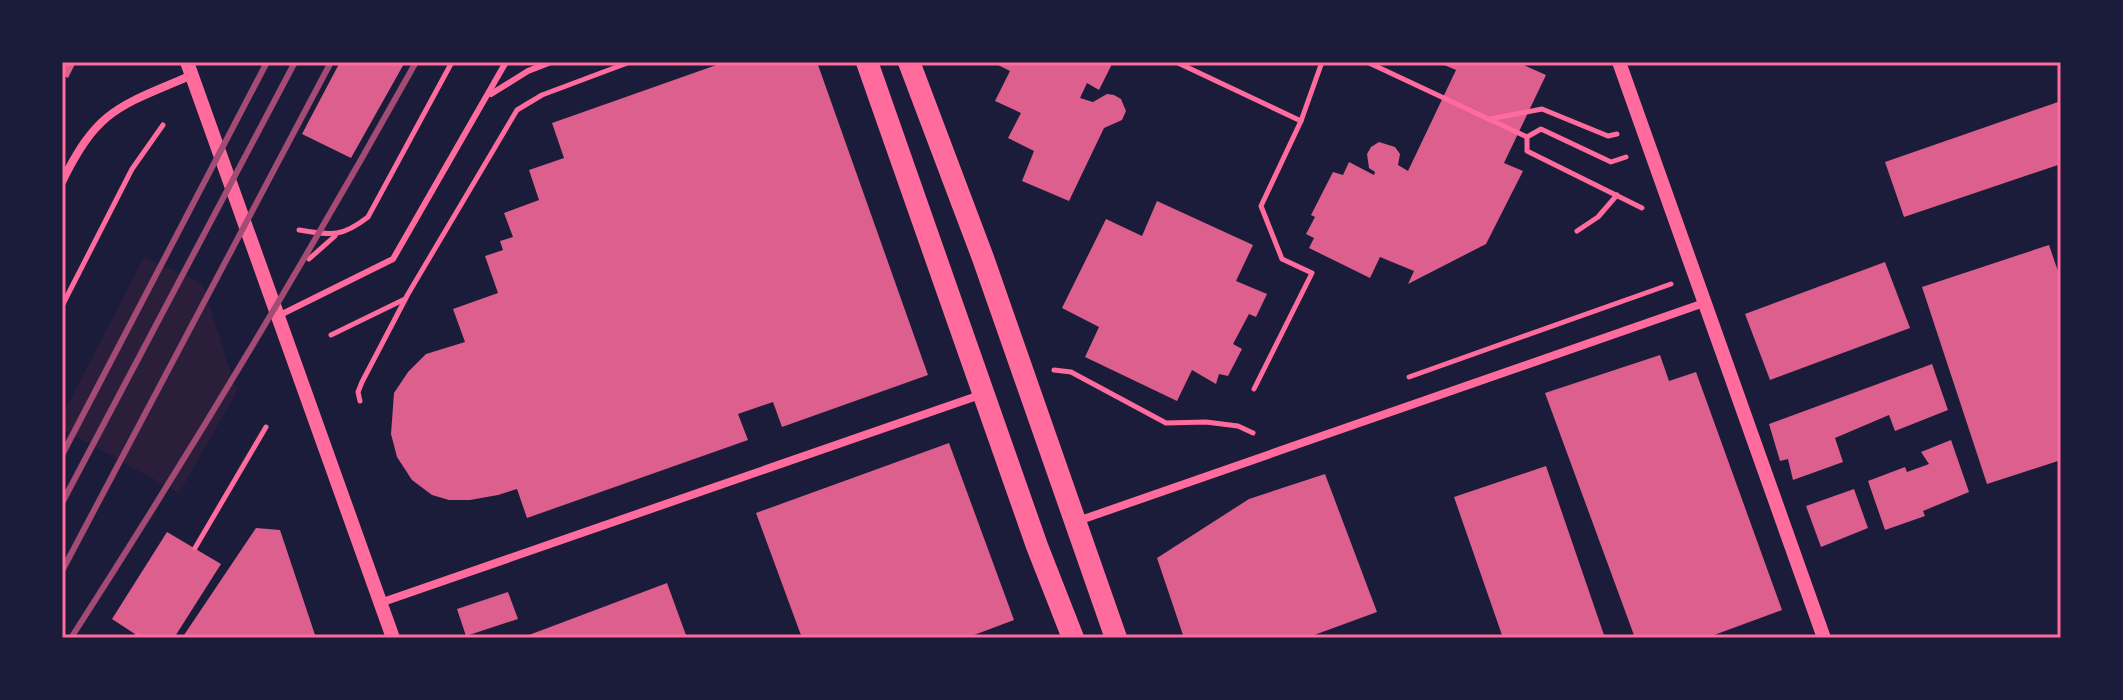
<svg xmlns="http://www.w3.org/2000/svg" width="2123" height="700" font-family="'IBM Plex Sans',sans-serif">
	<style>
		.green { fill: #2a1e3b }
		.building { fill: #dd5f8e }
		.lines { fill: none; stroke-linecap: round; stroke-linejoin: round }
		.path { stroke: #ff6b9d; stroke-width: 5 }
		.service { stroke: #ff6b9d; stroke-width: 6 }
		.minor { stroke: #ff6b9d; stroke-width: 8 }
		.tertiary { stroke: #ff6b9d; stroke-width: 14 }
		.trunk { stroke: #ff6b9d; stroke-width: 22 }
		.rail { stroke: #a44b75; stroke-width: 6 }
		.neatline { fill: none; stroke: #ff6b9d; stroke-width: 3 }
	</style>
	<rect width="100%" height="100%" fill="#1b1b3a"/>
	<path class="green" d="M 144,257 L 202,283 L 237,391 L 179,493 L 62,429 L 62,416 Z"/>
	<g class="building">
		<path d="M 62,62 L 76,62 L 68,78 L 62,75 Z"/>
		<path d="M 340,62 L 405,62 L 351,158 L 302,134 Z"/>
		<path d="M 725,62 L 817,62 L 928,375 L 782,427 L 773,402 L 738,414 L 748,440 L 527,518 L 517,489 L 498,495 L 470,500 L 449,500 L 432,495 L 412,480 L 397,457 L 391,434 L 394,393 L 408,372 L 426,354 L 465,342 L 453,309 L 498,293 L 485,256 L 503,250 L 500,241 L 513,237 L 504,213 L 539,200 L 529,170 L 564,158 L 552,123 Z"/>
		<path d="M 992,62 L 1113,62 L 1099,90 L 1087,83 L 1080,98 L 1093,102 L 1107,94 L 1114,95 L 1121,99 L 1126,111 L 1122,120 L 1104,128 L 1069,201 L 1022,181 L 1034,151 L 1008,138 L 1021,113 L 995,101 L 1010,71 Z"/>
		<path d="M 1437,62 L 1517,62 L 1546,75 L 1504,163 L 1523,171 L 1486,244 L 1408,284 L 1414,271 L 1380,257 L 1370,278 L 1309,248 L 1314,238 L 1306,234 L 1315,217 L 1311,215 L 1333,172 L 1343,175 L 1349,162 L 1374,175 L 1375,172 L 1369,168 L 1367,154 L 1371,147 L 1379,142 L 1395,147 L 1400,154 L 1398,165 L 1408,171 L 1456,70 Z"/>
		<path d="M 2061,101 L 2061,164 L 1904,217 L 1885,162 Z"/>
		<path d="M 1157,201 L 1253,245 L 1236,281 L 1267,294 L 1256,317 L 1249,314 L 1233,344 L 1242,349 L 1228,376 L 1219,374 L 1216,384 L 1192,370 L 1177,401 L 1085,357 L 1099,327 L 1062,308 L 1106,219 L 1142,236 Z"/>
		<path d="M 2049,245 L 2061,280 L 2061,460 L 1987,484 L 1922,287 Z"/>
		<path d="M 1885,262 L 1910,328 L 1770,380 L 1745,314 Z"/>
		<path d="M 1660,355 L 1669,381 L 1696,372 L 1782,610 L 1706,638 L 1635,638 L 1545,393 Z"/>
		<path d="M 1932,364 L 1948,410 L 1895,431 L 1889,415 L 1835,438 L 1843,462 L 1793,480 L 1788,459 L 1780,461 L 1769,424 Z"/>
		<path d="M 1951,440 L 1969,492 L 1923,511 L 1925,516 L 1885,530 L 1868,481 L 1905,467 L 1907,472 L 1929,464 L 1921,452 Z"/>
		<path d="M 949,443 L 1014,620 L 966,638 L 802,638 L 756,513 Z"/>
		<path d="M 1546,466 L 1605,638 L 1503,638 L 1454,497 Z"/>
		<path d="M 1325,474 L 1377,612 L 1306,638 L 1184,638 L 1157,558 L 1249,499 Z"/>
		<path d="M 1854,489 L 1868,528 L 1821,547 L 1806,506 Z"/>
		<path d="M 256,528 L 280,530 L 316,638 L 182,638 Z"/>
		<path d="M 167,532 L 221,564 L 174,638 L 141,638 L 112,619 Z"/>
		<path d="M 667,583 L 687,638 L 521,638 Z"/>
		<path d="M 508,592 L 518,619 L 466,636 L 457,609 Z"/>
	</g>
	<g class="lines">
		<g class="path">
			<path d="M 1176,62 L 1301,121 L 1261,206 L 1282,259 L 1312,273 L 1254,389"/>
			<path d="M 1367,62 L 1527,137 L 1541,129 L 1611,162 L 1626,157"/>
			<path d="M 1490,119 L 1542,109 L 1608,136 L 1617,134"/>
			<path d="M 1301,121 L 1322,62"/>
			<path d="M 1527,137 L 1527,151 L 1642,208"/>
			<path d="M 299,230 C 331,235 341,238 368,217 L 452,62"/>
			<path d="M 1577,231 L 1598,217 L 1617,195"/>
			<path d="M 309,259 L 335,236"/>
			<path d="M 62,306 L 132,169 L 163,125"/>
			<path d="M 331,335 L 405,299"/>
			<path d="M 1054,370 L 1071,372 L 1166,423 L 1206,422 L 1238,426 L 1253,433"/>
			<path d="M 1409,377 L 1671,284"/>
			<path d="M 360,401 L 358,392 L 362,382 L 408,294 L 517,110 L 542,95 L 630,62"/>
			<path d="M 195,548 L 266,427"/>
			<path d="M 135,638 L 137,636"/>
		</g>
		<g class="service">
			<path d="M 491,94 L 528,71 L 551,62"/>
			<path d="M 278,316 L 393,259 L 506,62"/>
		</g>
		<g class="minor">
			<path d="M 62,182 C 98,108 120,106 192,75"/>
			<path d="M 1075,522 L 1704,303"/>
			<path d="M 380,603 L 980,395"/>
		</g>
		<g class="tertiary">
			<path d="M 187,62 L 393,638"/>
			<path d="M 1619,62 L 1824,638"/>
		</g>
		<g class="trunk">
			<path d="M 867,62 L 1037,546 L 1073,638"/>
			<path d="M 909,62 L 983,258 L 1116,638"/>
		</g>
		<g class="rail">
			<path d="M 62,455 L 267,62"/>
			<path d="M 62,503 L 295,62"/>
			<path d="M 62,571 L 331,62"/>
			<path d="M 71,638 C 192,450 307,258 416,62"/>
		</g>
	</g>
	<rect width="2123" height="700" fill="none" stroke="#1b1b3a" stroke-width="128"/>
	<rect x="64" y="64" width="1995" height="572" class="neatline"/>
</svg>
